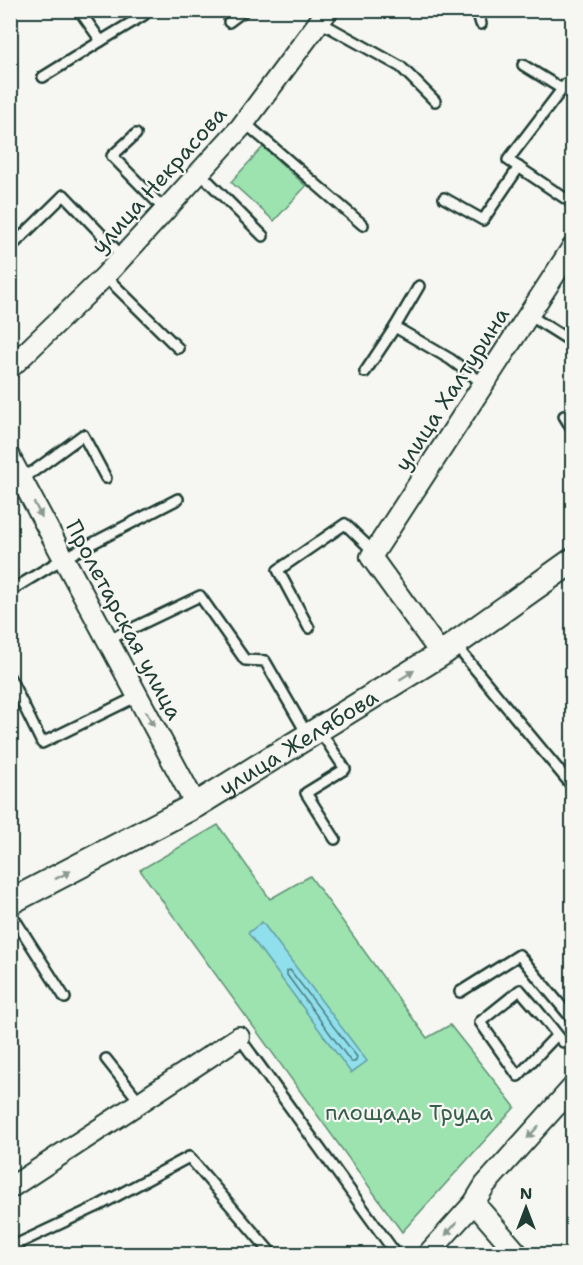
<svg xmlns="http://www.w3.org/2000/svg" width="583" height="1265" font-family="'Shantell Sans',sans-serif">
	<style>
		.green { fill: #9ce3b0; stroke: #5e9072; stroke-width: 1.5 }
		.water { fill: #90dfed; stroke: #639ea3; stroke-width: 1.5 }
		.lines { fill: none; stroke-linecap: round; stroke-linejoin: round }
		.shore { stroke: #4c7e7e; stroke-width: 1.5 }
		.service-casing { stroke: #1f3d34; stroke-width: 14 }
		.minor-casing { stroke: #1f3d34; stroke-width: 24 }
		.tertiary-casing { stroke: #1f3d34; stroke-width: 28 }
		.service { stroke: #f6f6f2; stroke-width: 9 }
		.minor { stroke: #f6f6f2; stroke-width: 20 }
		.tertiary { stroke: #f6f6f2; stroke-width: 24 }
		.oneway { fill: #8a9a93 }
		.labels { text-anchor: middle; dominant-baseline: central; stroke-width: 4.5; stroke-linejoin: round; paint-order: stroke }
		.street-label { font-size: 22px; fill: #1f3d34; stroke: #f6f6f2 }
		.park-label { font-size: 22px; fill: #385e4d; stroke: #f6f6f2 }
	</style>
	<rect width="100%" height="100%" fill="#f6f6f2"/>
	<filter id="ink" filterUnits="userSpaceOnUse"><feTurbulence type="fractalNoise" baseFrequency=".0167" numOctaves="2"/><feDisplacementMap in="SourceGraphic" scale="12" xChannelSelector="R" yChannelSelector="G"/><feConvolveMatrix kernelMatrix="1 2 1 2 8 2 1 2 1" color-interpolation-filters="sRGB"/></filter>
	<g filter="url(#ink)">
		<g class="green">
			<path d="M 263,147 L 306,186 L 274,221 L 231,182 Z"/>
			<path d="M 218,825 L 270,899 L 310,876 L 427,1038 L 450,1025 L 515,1107 L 402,1232 L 140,870 Z"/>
		</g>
		<path class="water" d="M 262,922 L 367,1061 L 351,1073 L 248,933 Z"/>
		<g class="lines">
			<path class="shore" d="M 290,970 L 357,1057 L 355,1062 L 351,1062 L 287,975 L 287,971 Z"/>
			<defs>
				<g id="service">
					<path d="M 477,10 L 481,24"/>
					<path d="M 229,22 L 245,10"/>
					<path d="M 320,22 L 401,67 L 435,101"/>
					<path d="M 101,41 L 144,15"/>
					<path d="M 523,65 L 562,89"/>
					<path d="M 43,77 L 101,41 L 79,10"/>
					<path d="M 572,79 L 566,84 L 508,160 L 572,203"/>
					<path d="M 244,122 L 363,225"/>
					<path d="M 136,134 L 112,156 L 165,210"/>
					<path d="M 199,172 L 263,236"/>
					<path d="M 444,198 L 483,220 L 519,167"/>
					<path d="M 10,248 L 64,195 L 123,257"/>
					<path d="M 105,276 L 178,348"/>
					<path d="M 419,286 L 395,327 L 450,359 L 484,384"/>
					<path d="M 529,315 L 572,342"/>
					<path d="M 365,372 L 395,327"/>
					<path d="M 564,416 L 572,429"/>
					<path d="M 20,477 L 34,471 L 83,435 L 106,478"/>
					<path d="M 10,591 L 64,558 L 178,499"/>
					<path d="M 309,628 L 278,570 L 345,524 L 374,552"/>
					<path d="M 108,640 L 200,596 L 245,660 L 265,661 L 307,734"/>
					<path d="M 456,646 L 572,786"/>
					<path d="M 10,678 L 42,743 L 138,696"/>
					<path d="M 320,731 L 345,769 L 306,793 L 335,839"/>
					<path d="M 10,912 L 65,998"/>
					<path d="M 460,992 L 519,955 L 572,1019"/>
					<path d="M 557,1035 L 518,1076 L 480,1022 L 520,990 C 535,1007 549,1024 563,1042 L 572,1041"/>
					<path d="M 239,1037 L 396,1254"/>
					<path d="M 106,1059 L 140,1102"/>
					<path d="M 10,1240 L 21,1254"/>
					<path d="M 15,1245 L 98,1206 L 189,1157 L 272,1254"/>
				</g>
				<g id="minor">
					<path d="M 10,368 L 105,276 L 241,127 L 328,10"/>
					<path d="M 10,458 L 196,805"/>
					<path d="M 441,654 L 371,557 L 572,248"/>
					<path d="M 10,1188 L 239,1037"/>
					<path d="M 474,1203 L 518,1254"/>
					<path d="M 428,1254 L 474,1203 L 485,1185 L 572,1088"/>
				</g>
				<g id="tertiary">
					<path id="s1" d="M 10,902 L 196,805 L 441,654 L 572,561"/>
				</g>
			</defs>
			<use href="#service" class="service-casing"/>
			<use href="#minor" class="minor-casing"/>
			<use href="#tertiary" class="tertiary-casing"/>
			<use href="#service" class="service"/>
			<use href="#minor" class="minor"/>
			<use href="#tertiary" class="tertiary"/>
		</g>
		<defs><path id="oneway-solid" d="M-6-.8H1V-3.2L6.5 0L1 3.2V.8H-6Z" transform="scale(1.5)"/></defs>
		<g class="oneway">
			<use href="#oneway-solid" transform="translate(38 510) rotate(62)"/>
			<use href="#oneway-solid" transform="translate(407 675) rotate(-32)"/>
			<use href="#oneway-solid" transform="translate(150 719) rotate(62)"/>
			<use href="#oneway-solid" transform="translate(63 875) rotate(-27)"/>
			<use href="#oneway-solid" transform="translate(533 1132) rotate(132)"/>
			<use href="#oneway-solid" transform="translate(451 1229) rotate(132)"/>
		</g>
	</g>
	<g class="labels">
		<g class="street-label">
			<text transform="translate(159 180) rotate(-48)">улица Некрасова</text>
			<text transform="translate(452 389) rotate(-57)">улица Халтурина</text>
			<text transform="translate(124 620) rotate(62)">Пролетарская улица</text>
			<text stroke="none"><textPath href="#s1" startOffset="330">улица Желябова</textPath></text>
		</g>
		<g class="park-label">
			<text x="409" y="1112">площадь Труда</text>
		</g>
	</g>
	<rect width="583" height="1265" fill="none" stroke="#f6f6f2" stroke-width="36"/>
	<rect x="18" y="18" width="547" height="1229" fill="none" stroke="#1f3d34" stroke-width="2" filter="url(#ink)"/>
	<g transform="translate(526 1208)" stroke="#f6f6f2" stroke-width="4.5" paint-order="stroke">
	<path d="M0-4.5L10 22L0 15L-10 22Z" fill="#1f3d34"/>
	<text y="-9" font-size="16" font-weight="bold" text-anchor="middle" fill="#1f3d34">N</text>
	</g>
</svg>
